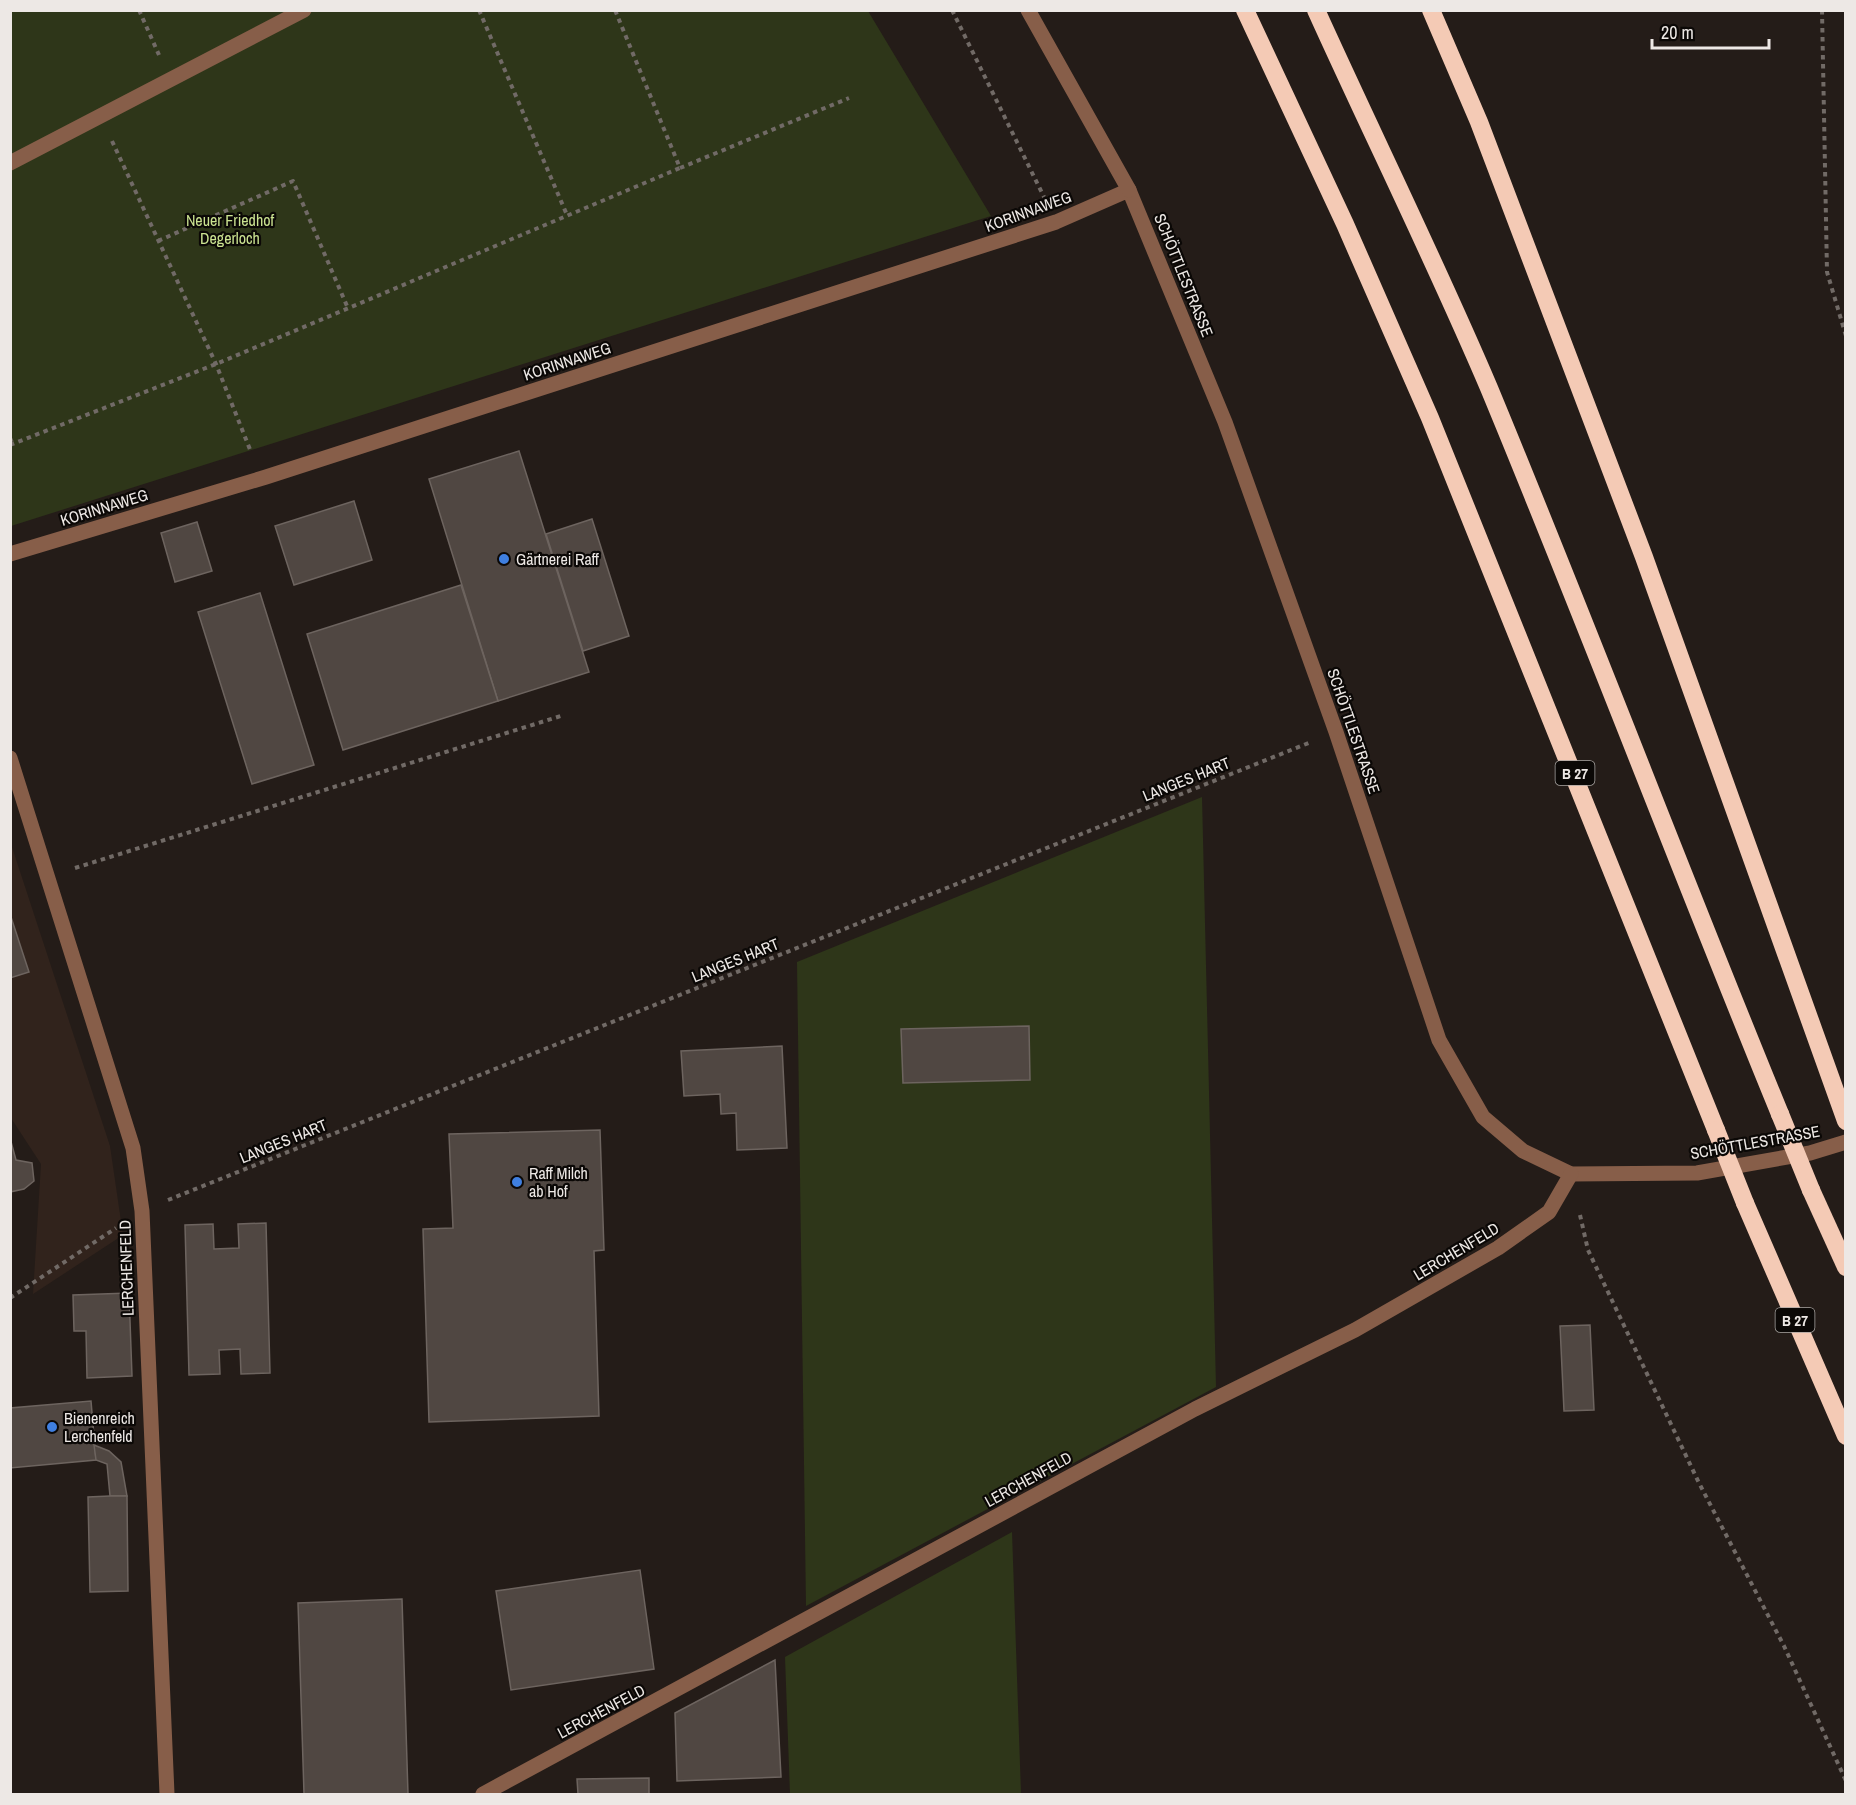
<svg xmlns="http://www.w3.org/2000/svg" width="1856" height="1805" font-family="'Archivo Narrow',sans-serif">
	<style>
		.built { fill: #31231c }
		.green { fill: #2e3619 }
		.building { fill: #504742; stroke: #6d645f; stroke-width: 1.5 }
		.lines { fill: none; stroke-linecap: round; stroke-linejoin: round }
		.path { stroke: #716a66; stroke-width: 4; stroke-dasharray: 4.5 4.5; stroke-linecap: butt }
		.lane { stroke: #875e49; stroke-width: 15 }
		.street { stroke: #875e49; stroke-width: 15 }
		.highway { stroke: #f4cab5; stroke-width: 18 }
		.highway-bridge { stroke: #f4cab5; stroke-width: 18 }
		.shop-dot { fill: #3f7fe0; stroke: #0b0806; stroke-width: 2 }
		.labels { text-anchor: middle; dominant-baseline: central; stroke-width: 4.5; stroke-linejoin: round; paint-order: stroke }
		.shield { fill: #0b0806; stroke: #a9a5a2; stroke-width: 1.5 }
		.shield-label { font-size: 15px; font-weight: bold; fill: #ede8e5 }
		.street-label { font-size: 16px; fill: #ede8e5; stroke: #0b0806 }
		.park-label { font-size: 16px; fill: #cbe391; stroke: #0b0806 }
		.poi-label { font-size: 16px; fill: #ede8e5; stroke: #0b0806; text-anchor: start }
	</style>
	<rect width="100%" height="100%" fill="#241c18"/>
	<path class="built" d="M 10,841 L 110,1146 L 123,1235 L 33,1294 L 41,1164 L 11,1118 Z"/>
	<g class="green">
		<path d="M 11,11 L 868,11 L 991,216 L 11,526 Z"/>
		<path d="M 1202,797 L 1216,1387 L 806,1606 L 797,962 Z"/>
		<path d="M 1012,1532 L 1021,1794 L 790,1794 L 785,1657 Z"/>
	</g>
	<g class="building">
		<path d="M 519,451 L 589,672 L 498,701 L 429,479 Z"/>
		<path d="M 354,501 L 372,560 L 294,585 L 275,526 Z"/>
		<path d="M 592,519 L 629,636 L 583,651 L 546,534 Z"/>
		<path d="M 197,522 L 212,571 L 175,582 L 161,533 Z"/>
		<path d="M 461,585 L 498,701 L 343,750 L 307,634 Z"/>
		<path d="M 260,593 L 314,765 L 252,784 L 198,612 Z"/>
		<path d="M 10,914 L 29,972 L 10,978 Z"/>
		<path d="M 1029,1026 L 1030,1080 L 903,1083 L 901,1029 Z"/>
		<path d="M 782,1046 L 787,1148 L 737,1150 L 736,1113 L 721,1114 L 720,1094 L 684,1096 L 681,1051 Z"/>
		<path d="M 600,1130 L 604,1250 L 594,1251 L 599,1416 L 429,1422 L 423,1229 L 453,1228 L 449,1134 Z"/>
		<path d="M 10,1138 L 16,1160 L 32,1163 L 34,1181 L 24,1189 L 10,1192 Z"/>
		<path d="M 266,1223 L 270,1373 L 241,1374 L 240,1349 L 219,1350 L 220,1374 L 189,1375 L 185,1225 L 213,1224 L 214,1249 L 239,1248 L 238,1224 Z"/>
		<path d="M 129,1293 L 132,1376 L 87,1378 L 86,1331 L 74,1331 L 73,1295 Z"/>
		<path d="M 1590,1325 L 1594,1410 L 1564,1411 L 1560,1326 Z"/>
		<path d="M 91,1401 L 96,1460 L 10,1468 L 10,1408 Z"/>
		<path d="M 94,1445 L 109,1451 L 121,1462 L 127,1496 L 110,1496 L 107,1464 L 96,1460 Z"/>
		<path d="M 110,1496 L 127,1496 L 128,1591 L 90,1592 L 88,1497 Z"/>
		<path d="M 640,1570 L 654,1669 L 511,1690 L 496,1591 Z"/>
		<path d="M 402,1599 L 408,1794 L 304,1794 L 298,1603 Z"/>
		<path d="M 775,1660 L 781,1777 L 677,1781 L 675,1713 Z"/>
		<path d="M 649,1778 L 649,1794 L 578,1794 L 577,1779 Z"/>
	</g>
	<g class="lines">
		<g class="path">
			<path d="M 139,10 L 159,55"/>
			<path d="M 479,10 L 567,215"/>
			<path d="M 952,10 L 1044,197"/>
			<path d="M 1822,10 L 1827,272 L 1846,336"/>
			<path d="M 112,141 L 216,364 L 251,452"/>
			<path d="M 680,168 L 849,98"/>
			<path d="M 158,241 L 293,181 L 347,306"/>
			<path d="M 10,438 L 13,445"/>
			<path d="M 10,445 L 216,364 L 680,168 L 615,10"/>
			<path d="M 75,868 L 564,715"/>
			<path d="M 168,1200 L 1311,742"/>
			<path d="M 1580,1215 L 1588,1250 L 1699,1483 L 1784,1646 L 1846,1781"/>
			<path d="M 10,1298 L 116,1228"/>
		</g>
		<g class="lane">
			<path d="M 10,163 L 304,10"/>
			<path d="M 10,554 L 266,477 L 1056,222 L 1129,190 L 1225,422 L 1336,732 L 1439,1040 L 1483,1117 L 1523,1151 L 1571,1174 L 1697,1173 L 1810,1153 L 1846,1142"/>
			<path d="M 10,758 L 133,1148 L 142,1211 L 167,1794"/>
			<path d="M 483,1794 L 1195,1409 L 1355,1330 L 1498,1248 L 1549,1212 L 1571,1174"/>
		</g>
		<path class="street" d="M 1028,10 L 1129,190"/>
		<g class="highway">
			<path d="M 1245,10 L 1345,224 L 1430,418 L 1716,1130"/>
			<path d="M 1316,10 C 1373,136 1435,261 1489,388 C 1589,629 1681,873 1780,1114"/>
			<path d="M 1431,10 L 1479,122 L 1644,557 L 1846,1121"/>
			<path d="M 1811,1190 L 1846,1267"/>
			<path d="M 1745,1203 L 1846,1436"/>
		</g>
		<g class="highway-bridge">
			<path d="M 1780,1114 L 1811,1190"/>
			<path d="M 1716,1130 L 1745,1203"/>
		</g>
	</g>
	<g class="shop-dot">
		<circle cx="504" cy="559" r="6"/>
		<circle cx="517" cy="1182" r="6"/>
		<circle cx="52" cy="1427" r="6"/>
	</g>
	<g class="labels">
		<g class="shield">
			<rect x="1555.5" y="761" width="39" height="24" rx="4.5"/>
			<rect x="1775.5" y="1308" width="39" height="24" rx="4.5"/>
		</g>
		<g class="shield-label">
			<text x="1575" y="773">B 27</text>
			<text x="1795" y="1320">B 27</text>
		</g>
		<g class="street-label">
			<text transform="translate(1028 211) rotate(-20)">KORINNAWEG</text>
			<text transform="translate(1184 275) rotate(68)">SCHÖTTLESTRASSE</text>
			<text transform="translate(567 361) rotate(-18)">KORINNAWEG</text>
			<text transform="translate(104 507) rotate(-17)">KORINNAWEG</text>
			<text transform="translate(1354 731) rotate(71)">SCHÖTTLESTRASSE</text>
			<text transform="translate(1186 779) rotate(-22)">LANGES HART</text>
			<text transform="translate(735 960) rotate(-22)">LANGES HART</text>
			<text transform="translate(283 1141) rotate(-22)">LANGES HART</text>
			<text transform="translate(1755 1142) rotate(-10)">SCHÖTTLESTRASSE</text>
			<text transform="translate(1456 1251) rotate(-31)">LERCHENFELD</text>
			<text transform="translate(126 1268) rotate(-92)">LERCHENFELD</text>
			<text transform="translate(1028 1479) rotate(-29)">LERCHENFELD</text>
			<text transform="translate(601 1711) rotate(-28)">LERCHENFELD</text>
		</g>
		<g class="park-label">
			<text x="230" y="220">Neuer Friedhof<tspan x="230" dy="18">Degerloch</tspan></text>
		</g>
		<g class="poi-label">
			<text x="516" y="559">Gärtnerei Raff</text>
			<text x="529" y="1173">Raff Milch<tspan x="529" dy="18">ab Hof</tspan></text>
			<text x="64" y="1418">Bienenreich<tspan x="64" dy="18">Lerchenfeld</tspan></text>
		</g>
	</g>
	<rect width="1856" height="1805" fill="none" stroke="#ede8e5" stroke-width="24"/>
	<path d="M1652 39v9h117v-9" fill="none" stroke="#ede8e5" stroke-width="3"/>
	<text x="1661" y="39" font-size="18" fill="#ede8e5" stroke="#0b0806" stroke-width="4.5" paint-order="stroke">20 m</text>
</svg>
